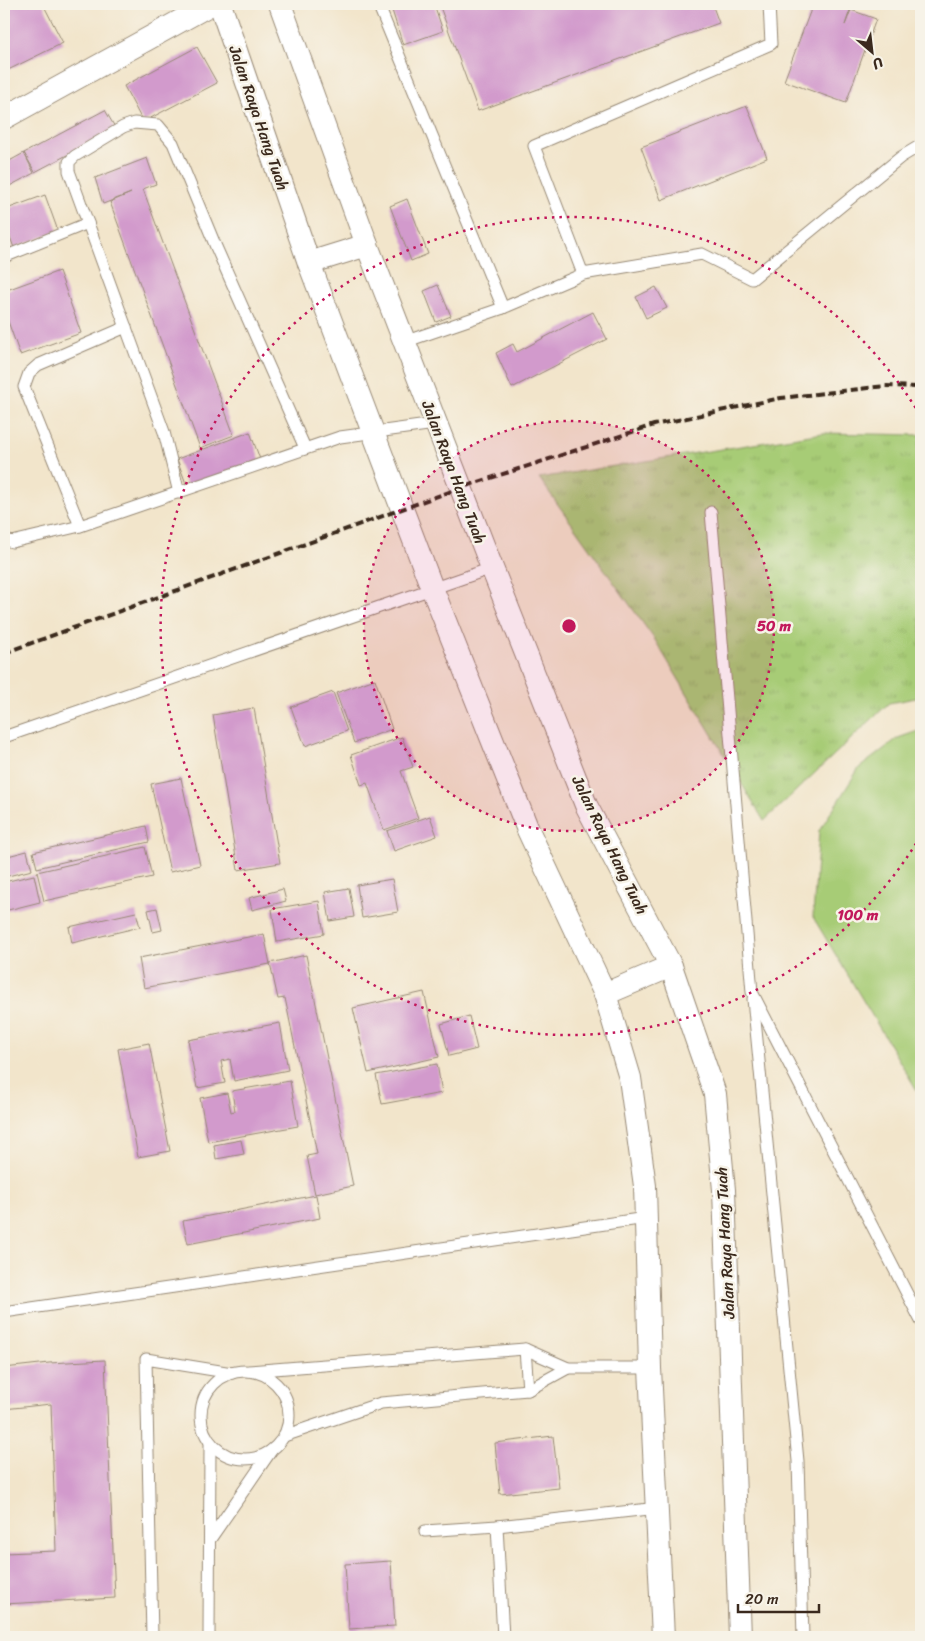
<svg xmlns="http://www.w3.org/2000/svg" width="925" height="1641" font-family="Sriracha,sans-serif">
	<style>
		.grass { fill: url(#grass-tufts); stroke: #717b4a }
		.park { fill: #a7cc76; stroke: #717b4a }
		.building { fill: #d29acc }
		.lines { fill: none; stroke-linecap: round; stroke-linejoin: round }
		.service-casing { stroke: #968874; stroke-width: 13 }
		.minor-casing { stroke: #968874; stroke-width: 24 }
		.service { stroke: #fff; stroke-width: 11 }
		.minor { stroke: #fff; stroke-width: 22 }
		.rail { stroke: #3b2a1e; stroke-width: 4; stroke-dasharray: 8 4; stroke-linecap: butt }
		.ring { fill: none; stroke: #c2185b; stroke-width: 2.5; stroke-dasharray: 2.5 5 }
		.labels { text-anchor: middle; dominant-baseline: central; stroke-width: 5; stroke-linejoin: round; paint-order: stroke }
		.street-label { font-size: 16px; fill: #3b2a1e; stroke: #f7f3e8 }
		.centre { fill: #c2185b; stroke: #f7f3e8; stroke-width: 2.5 }
		.ring-label { font-size: 15px; text-anchor: middle; font-weight: bold; fill: #c2185b; stroke: #f7f3e8; stroke-width: 5; stroke-linejoin: round; paint-order: stroke }
	</style>
	<defs>
		<pattern id="grass-tufts" width="24" height="20" patternUnits="userSpaceOnUse" patternTransform="scale(1.25)"><rect width="24" height="20" fill="#a7cc76"/><path d="M3 7l-1-3M5 7V3M7 7l1-3M15 17l-1-3M17 17v-4M19 17l1-3" fill="none" stroke="#91af66"/></pattern>
	</defs>
	<rect width="100%" height="100%" fill="#f7f3e8"/>
	<filter id="ink" filterUnits="userSpaceOnUse"><feTurbulence type="fractalNoise" baseFrequency=".02" numOctaves="2"/><feDisplacementMap in="SourceGraphic" scale="10" xChannelSelector="R" yChannelSelector="G"/><feConvolveMatrix kernelMatrix="1 2 1 2 8 2 1 2 1" color-interpolation-filters="sRGB"/></filter>
	<filter id="wash" filterUnits="userSpaceOnUse"><feTurbulence type="fractalNoise" baseFrequency=".0096" numOctaves="4" result="noise"/><feDisplacementMap in="SourceGraphic" scale="20" xChannelSelector="R" yChannelSelector="G"/><feGaussianBlur stdDeviation="1.12" result="paint"/><feColorMatrix in="noise" values="0 0 0 0 0 0 0 0 0 0 0 0 0 0 0 0 0 1.4 0 .05"/><feComposite in="paint" operator="in"/></filter>
	<g filter="url(#wash)">
		<rect width="100%" height="100%" fill="#f2e5cb"/>
		<path class="grass" d="M 823,433 L 921,435 L 921,697 L 889,703 L 764,821 L 655,640 L 539,478 Z"/>
		<path class="park" d="M 921,730 L 921,1097 L 813,917 L 819,831 L 859,768 L 898,738 Z"/>
		<g id="blocks">
			<g class="building">
				<path d="M 4,4 L 43,4 L 63,43 L 4,72 Z"/>
				<path d="M 390,4 L 434,4 L 443,31 L 403,45 Z"/>
				<path d="M 439,4 L 712,4 L 719,23 L 478,111 Z"/>
				<path d="M 813,4 L 852,4 L 845,25 L 851,10 L 876,19 L 846,103 L 784,81 Z"/>
				<path d="M 197,47 L 217,83 L 143,122 L 124,86 Z"/>
				<path d="M 747,106 L 767,158 L 661,200 L 641,147 Z"/>
				<path d="M 105,110 L 116,129 L 35,172 L 24,153 Z"/>
				<path d="M 24,153 L 34,173 L 4,189 L 4,164 Z"/>
				<path d="M 147,158 L 156,184 L 143,189 L 234,435 L 200,448 L 110,202 L 131,193 L 103,204 L 95,178 Z"/>
				<path d="M 45,195 L 58,231 L 14,248 L 4,220 L 4,210 Z"/>
				<path d="M 407,199 L 428,254 L 411,261 L 390,206 Z"/>
				<path d="M 4,230 L 11,250 L 4,252 Z"/>
				<path d="M 59,271 L 81,333 L 20,355 L 4,310 L 4,291 Z"/>
				<path d="M 438,285 L 451,316 L 436,322 L 424,291 Z"/>
				<path d="M 656,287 L 667,308 L 646,318 L 636,297 Z"/>
				<path d="M 593,312 L 607,339 L 512,388 L 496,353 L 513,344 L 517,352 Z"/>
				<path d="M 250,432 L 261,462 L 188,489 L 177,459 Z"/>
				<path d="M 375,679 L 392,729 L 354,743 L 336,693 Z"/>
				<path d="M 333,692 L 347,731 L 305,746 L 291,707 Z"/>
				<path d="M 254,708 L 280,863 L 238,870 L 213,715 Z"/>
				<path d="M 402,737 L 413,767 L 401,771 L 418,818 L 384,830 L 367,783 L 361,785 L 351,755 Z"/>
				<path d="M 181,778 L 200,865 L 170,872 L 151,784 Z"/>
				<path d="M 430,816 L 437,836 L 394,851 L 387,831 Z"/>
				<path d="M 146,826 L 149,842 L 37,868 L 33,852 Z"/>
				<path d="M 145,847 L 152,877 L 44,901 L 37,872 Z"/>
				<path d="M 27,851 L 32,870 L 4,877 L 4,857 Z"/>
				<path d="M 34,875 L 40,902 L 4,911 L 4,882 Z"/>
				<path d="M 392,879 L 398,912 L 362,918 L 357,885 Z"/>
				<path d="M 349,888 L 354,917 L 330,921 L 325,892 Z"/>
				<path d="M 283,889 L 286,901 L 252,910 L 249,898 Z"/>
				<path d="M 319,901 L 324,934 L 277,942 L 272,909 Z"/>
				<path d="M 157,908 L 162,930 L 153,932 L 148,910 Z"/>
				<path d="M 136,912 L 140,927 L 72,943 L 69,927 Z"/>
				<path d="M 264,934 L 270,964 L 144,988 L 139,958 Z"/>
				<path d="M 306,955 L 353,1186 L 315,1194 L 307,1156 L 317,1154 L 285,998 L 278,999 L 270,963 Z"/>
				<path d="M 424,992 L 439,1057 L 368,1073 L 353,1008 Z"/>
				<path d="M 469,1016 L 477,1049 L 449,1056 L 441,1024 Z"/>
				<path d="M 280,1023 L 288,1070 L 234,1081 L 230,1059 L 221,1061 L 225,1083 L 197,1088 L 188,1040 Z"/>
				<path d="M 149,1043 L 170,1151 L 138,1157 L 118,1049 Z"/>
				<path d="M 437,1064 L 442,1093 L 382,1104 L 376,1075 Z"/>
				<path d="M 290,1081 L 298,1126 L 208,1142 L 200,1098 L 227,1093 L 231,1112 L 235,1111 L 232,1091 Z"/>
				<path d="M 241,1140 L 244,1154 L 216,1159 L 214,1145 Z"/>
				<path d="M 316,1195 L 320,1218 L 188,1244 L 183,1221 Z"/>
				<path d="M 105,1360 L 115,1598 L 4,1604 L 4,1553 L 56,1551 L 51,1404 L 4,1409 L 4,1368 L 49,1363 Z"/>
				<path d="M 553,1436 L 559,1488 L 500,1494 L 495,1443 Z"/>
				<path d="M 391,1561 L 395,1626 L 349,1629 L 345,1564 Z"/>
			</g>
		</g>
	</g>
	<g filter="url(#ink)">
		<use href="#blocks" fill-opacity="0" stroke="#968874" stroke-width="1"/>
		<g class="lines">
			<defs>
				<g id="service">
					<path d="M 378,4 L 503,308"/>
					<path d="M 4,257 L 88,223"/>
					<path d="M 583,274 L 534,146 L 771,44 L 769,4"/>
					<path d="M 126,327 L 38,365 L 29,373 L 24,387 L 80,526 L 340,437 L 435,424"/>
					<path d="M 404,342 L 503,308 L 583,274 L 702,254 L 752,279 L 901,157 L 921,145"/>
					<path d="M 179,493 L 164,432 L 69,171 L 69,162 L 75,156 L 123,127 L 134,123 L 158,125 L 173,143 L 216,247 L 305,448"/>
					<path d="M 711,512 L 752,992 L 921,1321"/>
					<path d="M 4,539 L 12,542 L 80,526"/>
					<path d="M 4,737 L 492,568"/>
					<path d="M 753,999 L 798,1461 L 803,1637"/>
					<path d="M 4,1312 L 646,1218"/>
					<path d="M 525,1349 L 528,1390"/>
					<path d="M 249,1371 L 525,1349 L 568,1368 L 650,1368"/>
					<circle cx="245" cy="1415" r="44"/>
					<path d="M 284,1436 L 381,1403 L 528,1390 L 568,1368"/>
					<path d="M 497,1526 L 503,1637"/>
					<path d="M 425,1531 L 497,1526 L 658,1508"/>
					<path d="M 211,1538 L 271,1451"/>
					<path d="M 152,1637 L 146,1359 L 232,1373"/>
					<path d="M 209,1637 L 210,1443"/>
				</g>
				<g id="minor">
					<path d="M 220,4 L 309,263 L 432,588 L 528,830 L 605,994 L 630,1078 L 645,1186 L 650,1368 L 663,1637"/>
					<path d="M 280,4 L 367,245 L 492,568 L 586,805 L 671,966 L 715,1094 L 724,1190 L 740,1637"/>
					<path d="M 4,118 L 211,4"/>
					<path d="M 309,263 L 367,245"/>
					<path d="M 605,994 L 671,966"/>
				</g>
			</defs>
			<use href="#service" class="service-casing"/>
			<use href="#minor" class="minor-casing"/>
			<use href="#service" class="service"/>
			<use href="#minor" class="minor"/>
			<path class="rail" d="M 4,653 L 460,488 L 654,425 L 781,398 L 885,386 L 921,387"/>
		</g>
	</g>
	<circle cx="569" cy="626" r="205" fill="#c2185b" fill-opacity=".12"/>
	<g class="ring">
		<circle cx="569" cy="626" r="205"/>
		<path d="M920 837A409 409 0 1 1 920 415"/>
	</g>
	<g class="labels">
		<g class="street-label">
			<text transform="translate(259 118) rotate(71)">Jalan Raya Hang Tuah</text>
			<text transform="translate(454 472) rotate(69)">Jalan Raya Hang Tuah</text>
			<text transform="translate(610 845) rotate(64)">Jalan Raya Hang Tuah</text>
			<text transform="translate(725 1243) rotate(-93)">Jalan Raya Hang Tuah</text>
		</g>
	</g>
	<circle cx="569" cy="626" r="8" class="centre"/>
	<g class="ring-label">
		<text x="774" y="631">50 m</text>
		<text x="858" y="920">100 m</text>
	</g>
	<rect width="925" height="1641" fill="none" stroke="#f7f3e8" stroke-width="20"/>
	<g transform="translate(872 52) rotate(152)" stroke="#f7f3e8" stroke-width="4" paint-order="stroke">
	<path d="M0-4L9 19L0 12L-9 19Z" fill="#3b2a1e"/>
	<text y="-8" font-size="14" font-weight="bold" text-anchor="middle" fill="#3b2a1e">U</text>
	</g>
	<path d="M738 1604v8h81v-8" fill="none" stroke="#3b2a1e" stroke-width="2.5"/>
	<text x="745" y="1604" font-size="15" fill="#3b2a1e" stroke="#f7f3e8" stroke-width="4" paint-order="stroke">20 m</text>
</svg>
